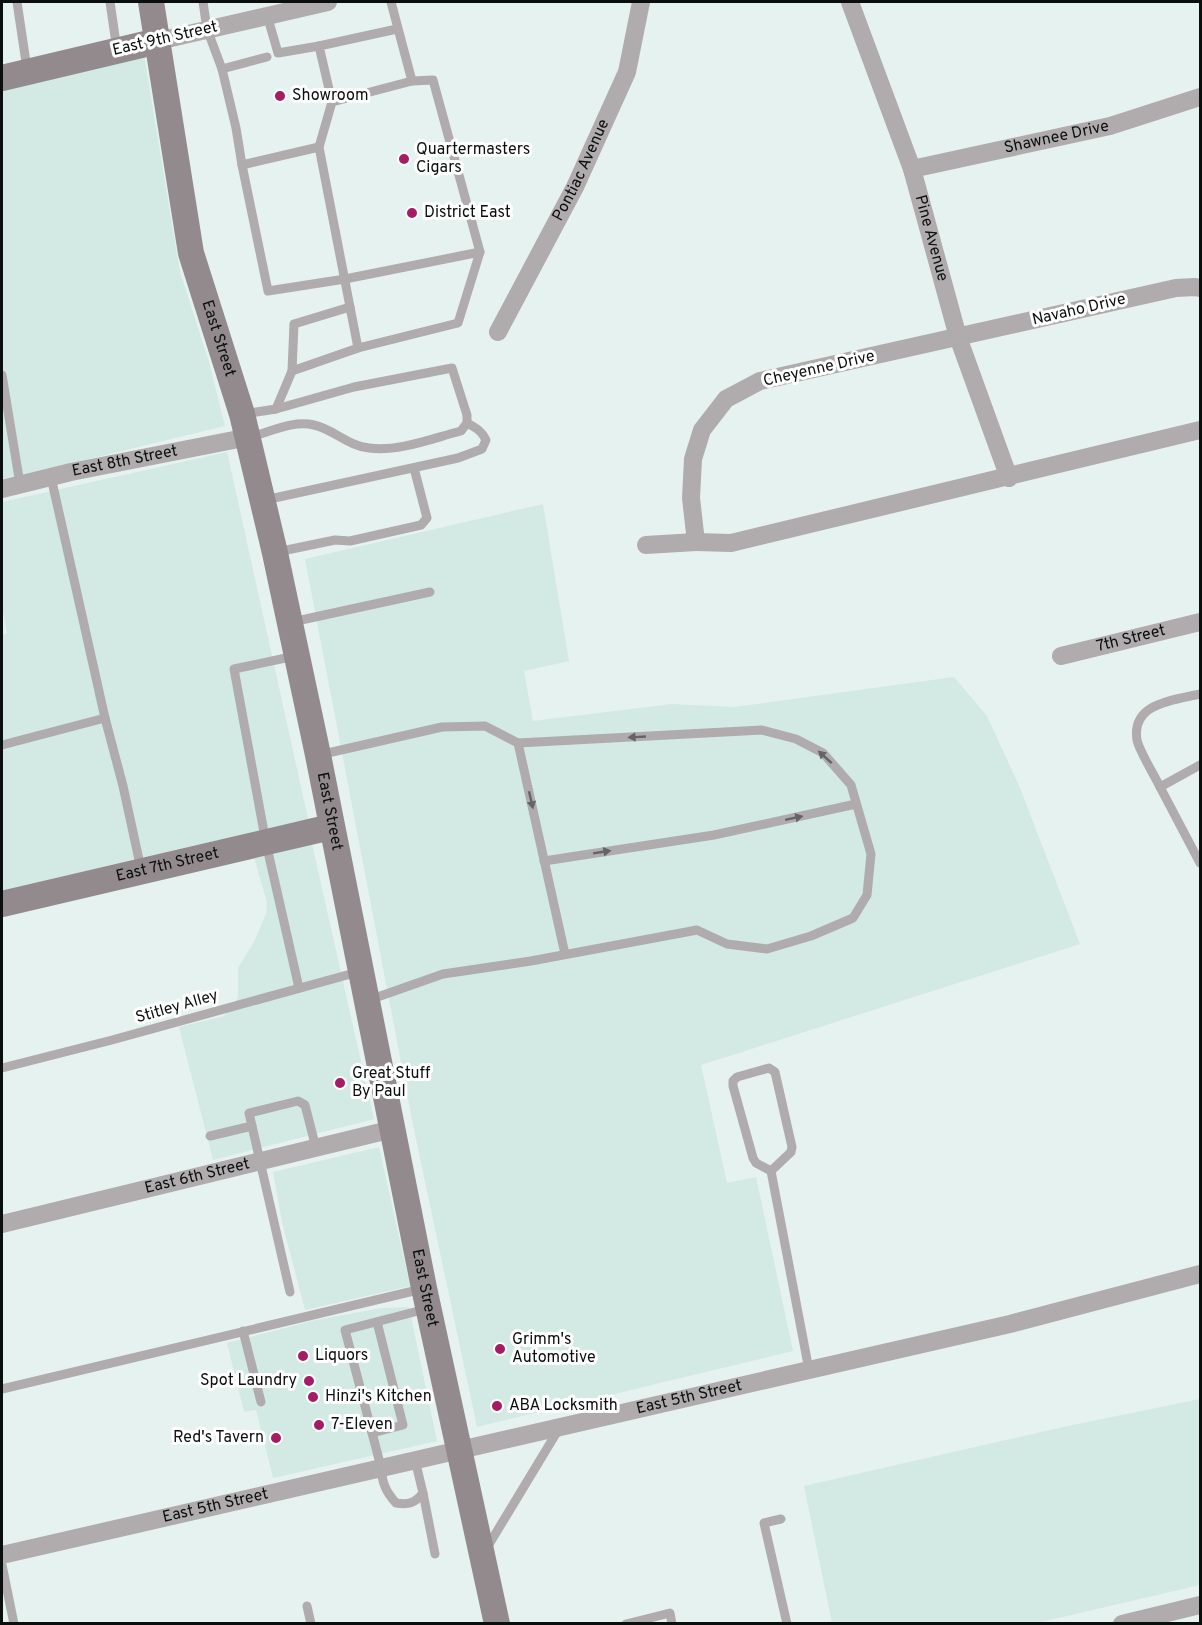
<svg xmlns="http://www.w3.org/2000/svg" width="1202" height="1625" font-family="Overpass,sans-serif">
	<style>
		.built { fill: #d3e9e4 }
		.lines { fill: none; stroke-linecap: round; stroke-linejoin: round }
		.lane { stroke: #b0abad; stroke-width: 9 }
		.street { stroke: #b0abad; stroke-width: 18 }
		.secondary { stroke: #928a8d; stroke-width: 26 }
		.oneway { fill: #656465 }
		.poi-dot { fill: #a51b64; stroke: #fff; stroke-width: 2 }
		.labels { text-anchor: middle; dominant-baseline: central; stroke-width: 6; stroke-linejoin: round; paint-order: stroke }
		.street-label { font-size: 16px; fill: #0a0e0d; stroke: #fff }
		.poi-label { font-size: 16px; fill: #0a0e0d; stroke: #fff; text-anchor: start }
	</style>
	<rect width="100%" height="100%" fill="#e6f2ef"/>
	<g class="built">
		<path d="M 144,55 L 180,272 L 209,362 L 225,426 L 2,480 L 2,87 Z"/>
		<path d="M 227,452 L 309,823 L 2,891 L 2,635 L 7,633 L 2,606 L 2,502 Z"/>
		<path d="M 543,504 L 569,661 L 524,671 L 533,721 L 672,704 L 734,707 L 954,677 L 987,716 L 1020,788 L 1080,944 L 701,1065 L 727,1183 L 756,1177 L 793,1351 L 477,1427 L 413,1125 L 305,559 Z"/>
		<path d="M 312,844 L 374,1119 L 213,1160 L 179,1027 L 224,1016 L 238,998 L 238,968 L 254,942 L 266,914 L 267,903 L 254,857 Z"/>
		<path d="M 379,1147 L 410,1286 L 305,1310 L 282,1222 L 273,1172 Z"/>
		<path d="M 409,1307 L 437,1441 L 273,1478 L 256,1410 L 244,1412 L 227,1343 L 316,1320 L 382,1308 Z"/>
		<path d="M 1200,1399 L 1200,1585 L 1037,1623 L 832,1623 L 804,1486 L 1068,1426 Z"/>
	</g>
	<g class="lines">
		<g class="lane">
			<path d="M 17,2 L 27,69"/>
			<path d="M 110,2 L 117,50"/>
			<path d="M 203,2 L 207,29 L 222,69 L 267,57"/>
			<path d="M 391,2 L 412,81 L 332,102 L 319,46 L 397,29"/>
			<path d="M 267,15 L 278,53 L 319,46"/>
			<path d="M 222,69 L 236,128 L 242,165 L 319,147"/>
			<path d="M 412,81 L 433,80 L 480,252"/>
			<path d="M 242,165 L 268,291 L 345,279 L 480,252 L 458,323 L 358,348 L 350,307"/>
			<path d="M 292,371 L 358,348"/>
			<path d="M 2,375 L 20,484"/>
			<path d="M 243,414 L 276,409 L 292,371 L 294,324 L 350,307 L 319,147 L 332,102"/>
			<path d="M 250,437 C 270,432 293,420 314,425 C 333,429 348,446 369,448 C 399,452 433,438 461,431 L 467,423 L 467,415 L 452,368 L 354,387 L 276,409"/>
			<path d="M 51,477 L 105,718 L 123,786 L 141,869"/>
			<path d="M 265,500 L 458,458 L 482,449 L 486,440 C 482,431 476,428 467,423"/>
			<path d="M 277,552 L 335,540 L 350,541 L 421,525 L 427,518 L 414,468"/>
			<path d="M 292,622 L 430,592"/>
			<path d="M 295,656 L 234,669 L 266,843 L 299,988"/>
			<path d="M 1200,694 C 1174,700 1131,703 1137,740 C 1139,751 1155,776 1160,787 L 1200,765"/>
			<path d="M 518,743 L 565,954"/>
			<path d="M 2,745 L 105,718"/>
			<path d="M 319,755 L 442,727 L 485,726 L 518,743 L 762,730 L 796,739 L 823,753 L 851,785 L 871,854 L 867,895 L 853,918 L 811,936 L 767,949 L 727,944 L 697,930 L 531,961 L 443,974 L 369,1000"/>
			<path d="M 1160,787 L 1200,863"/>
			<path d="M 544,861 L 714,835 L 856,804"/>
			<path d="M 2,1068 L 112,1040 L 358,972"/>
			<path d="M 210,1136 L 252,1126"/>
			<path d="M 771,1171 L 791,1152 L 792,1147 L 775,1072 L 769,1068 L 737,1077 L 733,1081 L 733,1086 L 753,1158 L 756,1163 L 771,1171 L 809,1370"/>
			<path d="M 290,1292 L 249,1113 L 298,1101 L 305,1105 L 316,1148"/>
			<path d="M 243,1331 L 261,1402"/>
			<path d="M 2,1389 L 422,1289"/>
			<path d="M 372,1433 L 403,1425 L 377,1322"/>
			<path d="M 415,1460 L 423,1493 C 415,1503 409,1505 396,1503 C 386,1492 382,1483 381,1467 L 345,1330 L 426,1309"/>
			<path d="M 423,1493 L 435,1554"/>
			<path d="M 781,1519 L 764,1523 L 787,1624"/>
			<path d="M 485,1551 L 560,1427"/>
			<path d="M 2,1565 L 14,1624"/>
			<path d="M 307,1606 L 311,1624"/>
			<path d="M 626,1624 L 670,1613 L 672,1624"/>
		</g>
		<g class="street">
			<path id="s1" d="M 850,2 L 912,169 L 958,337 L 1009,478"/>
			<path d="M 158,41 L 328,2"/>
			<path id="s2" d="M 912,169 L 1110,126 L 1200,97"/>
			<path d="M 1200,288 L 1195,287 L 1176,288 L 760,381 L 726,399 L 702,430 L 693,459 L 691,498 L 696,542 L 731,543 L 1200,430"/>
			<path id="s3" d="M 498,332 L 575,187 L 627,72 L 641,2"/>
			<path id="s4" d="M 2,489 L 71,472 L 249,437"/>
			<path d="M 646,545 L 696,542"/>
			<path id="s5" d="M 1061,656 L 1200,622"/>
			<path id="s6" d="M 2,1224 L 393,1129"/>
			<path id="s7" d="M 2,1555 L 1010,1324 L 1200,1274"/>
			<path d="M 1122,1624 L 1200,1605"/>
		</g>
		<g class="secondary">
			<path id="s8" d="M 151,2 L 191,253 L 242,414 L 275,553 L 318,755 L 424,1288 L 497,1624"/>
			<path d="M 2,78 L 158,41"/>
			<path id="s9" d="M 2,904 L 331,827"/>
		</g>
	</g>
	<defs><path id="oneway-solid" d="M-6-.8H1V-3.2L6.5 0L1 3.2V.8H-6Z" transform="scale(1.5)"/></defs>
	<g class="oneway">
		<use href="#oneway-solid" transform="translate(637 737) rotate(177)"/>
		<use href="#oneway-solid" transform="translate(825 757) rotate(-138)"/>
		<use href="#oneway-solid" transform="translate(531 800) rotate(77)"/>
		<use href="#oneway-solid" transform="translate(794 818) rotate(-12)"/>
		<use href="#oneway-solid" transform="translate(602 852) rotate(-9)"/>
	</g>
	<g class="poi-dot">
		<circle cx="280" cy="96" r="6"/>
		<circle cx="404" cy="159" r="6"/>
		<circle cx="412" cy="213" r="6"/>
		<circle cx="340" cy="1083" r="6"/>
		<circle cx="500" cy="1349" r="6"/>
		<circle cx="303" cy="1356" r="6"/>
		<circle cx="309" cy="1381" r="6"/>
		<circle cx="313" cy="1397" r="6"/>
		<circle cx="497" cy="1406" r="6"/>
		<circle cx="319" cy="1425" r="6"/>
		<circle cx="276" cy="1438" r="6"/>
	</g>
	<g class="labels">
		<g class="street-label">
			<text transform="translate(165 39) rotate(-13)">East 9th Street</text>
			<text stroke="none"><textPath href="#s2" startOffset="148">Shawnee Drive</textPath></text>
			<text stroke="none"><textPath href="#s3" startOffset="182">Pontiac Avenue</textPath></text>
			<text stroke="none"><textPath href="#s1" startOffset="250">Pine Avenue</textPath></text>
			<text transform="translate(1079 310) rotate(-13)">Navaho Drive</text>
			<text stroke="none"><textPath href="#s8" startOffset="344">East Street</textPath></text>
			<text transform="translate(819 369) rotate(-13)">Cheyenne Drive</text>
			<text stroke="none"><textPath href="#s4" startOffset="126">East 8th Street</textPath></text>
			<text stroke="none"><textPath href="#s5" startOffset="72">7th Street</textPath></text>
			<text stroke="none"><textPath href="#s8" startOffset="830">East Street</textPath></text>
			<text stroke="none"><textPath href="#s9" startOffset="170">East 7th Street</textPath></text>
			<text transform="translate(177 1007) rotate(-16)">Stitley Alley</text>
			<text stroke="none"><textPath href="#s6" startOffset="201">East 6th Street</textPath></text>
			<text stroke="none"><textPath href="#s8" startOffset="1316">East Street</textPath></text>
			<text stroke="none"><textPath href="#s7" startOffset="705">East 5th Street</textPath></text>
			<text stroke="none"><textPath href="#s7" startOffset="219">East 5th Street</textPath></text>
		</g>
		<g class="poi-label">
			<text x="292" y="96">Showroom</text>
			<text x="416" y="150">Quartermasters<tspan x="416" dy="18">Cigars</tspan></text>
			<text x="424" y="213">District East</text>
			<text x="352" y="1074">Great Stuff<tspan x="352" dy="18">By Paul</tspan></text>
			<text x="512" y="1340">Grimm's<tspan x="512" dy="18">Automotive</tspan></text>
			<text x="315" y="1356">Liquors</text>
			<text x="297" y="1381" text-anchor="end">Spot Laundry</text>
			<text x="325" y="1397">Hinzi's Kitchen</text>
			<text x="509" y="1406">ABA Locksmith</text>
			<text x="331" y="1425">7-Eleven</text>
			<text x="264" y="1438" text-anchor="end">Red's Tavern</text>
		</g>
	</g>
	<rect width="1202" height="1625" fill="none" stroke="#0a0e0d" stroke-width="6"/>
</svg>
